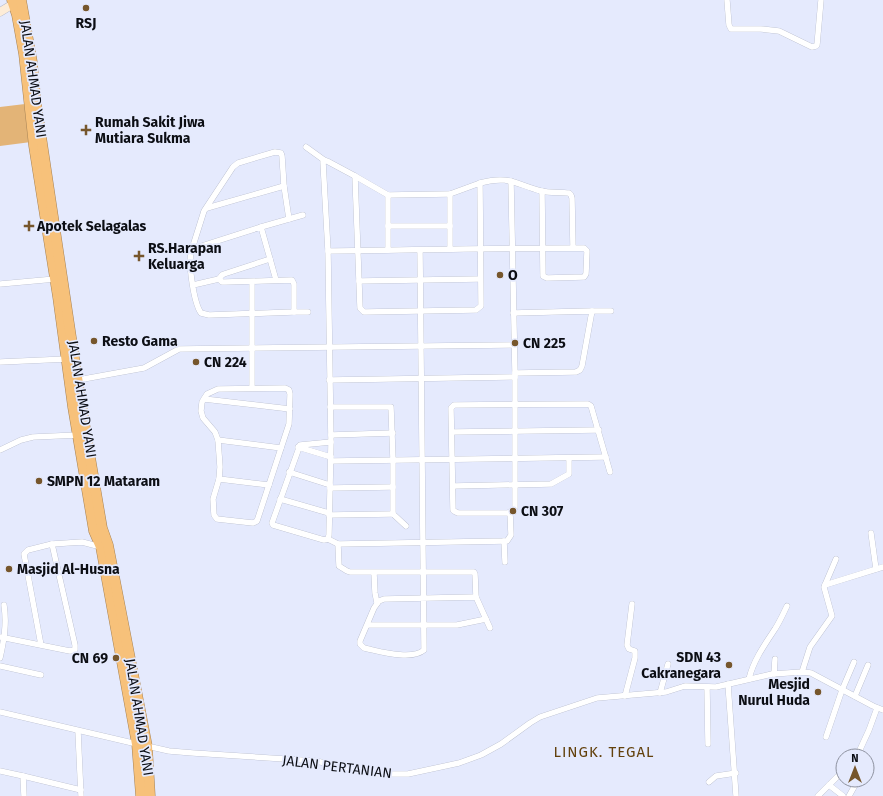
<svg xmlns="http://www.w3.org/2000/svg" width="883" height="796" font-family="'Fira Sans',sans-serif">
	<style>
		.green { fill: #e3b477 }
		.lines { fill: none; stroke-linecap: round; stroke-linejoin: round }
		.street-casing { stroke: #adb2c4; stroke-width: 6 }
		.secondary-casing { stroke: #adb2c4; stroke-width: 9 }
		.highway-casing { stroke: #a58256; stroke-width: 11 }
		.street { stroke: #fff; stroke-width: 5.5 }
		.secondary { stroke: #fdecd7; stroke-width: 8 }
		.highway { stroke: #f7c17a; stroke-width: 10 }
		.poi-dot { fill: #76562c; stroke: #e5eafd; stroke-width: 1.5 }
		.labels { text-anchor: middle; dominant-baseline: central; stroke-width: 3.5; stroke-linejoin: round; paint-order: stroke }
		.poi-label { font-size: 14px; font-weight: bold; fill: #0c0e14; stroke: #e5eafd; text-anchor: start }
		.street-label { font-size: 14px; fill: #0c0e14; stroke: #e5eafd }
		.neighbourhood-label { font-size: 15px; letter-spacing: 1px; fill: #63410c; stroke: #e5eafd }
	</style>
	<rect width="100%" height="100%" fill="#e5eafd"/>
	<path class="green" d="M 25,104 L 31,142 L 0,146 L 0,107 Z"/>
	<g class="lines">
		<defs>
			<g id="street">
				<path d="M 727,0 L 729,25 L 731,29 L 761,29 L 779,31 L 812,47 L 816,46 L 817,45 L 821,0"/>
				<path d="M 306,147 L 324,160"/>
				<path d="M 511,181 L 515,373 L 515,508 L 513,511 L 508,513 L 458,513 L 454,511 L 453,510 L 451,408 L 454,405 L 588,404 L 591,406 L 610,472"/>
				<path d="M 480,183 C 509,175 515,184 541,191 C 549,193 560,192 569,193 L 571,195 L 572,198 L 573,248"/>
				<path d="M 388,195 L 450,194"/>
				<path d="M 207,208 L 284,186"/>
				<path d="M 388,226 L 450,226"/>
				<path d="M 261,227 L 303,215"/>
				<path d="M 192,249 L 204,211 L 233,167 L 238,163 L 275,152 L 281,153 L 282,156 L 284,186 L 289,219"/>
				<path d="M 388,250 L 388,195 L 355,176 L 360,308 L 364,312 L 476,310 L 481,306 L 480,183 L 450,194 L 450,249"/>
				<path d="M 420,250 C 421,383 423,517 424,650 C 411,661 379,651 364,648 L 360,644 L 360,641 L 374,608 L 379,601 L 384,599 L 476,597 L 490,628"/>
				<path d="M 328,251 C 413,250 499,248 584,248 L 587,251 L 586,274 L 584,277 L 547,278 L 543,276 L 542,191"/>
				<path d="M 219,279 L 222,275 L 224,274 L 270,259"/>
				<path d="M 359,281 L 480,279"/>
				<path d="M 252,282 L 252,388"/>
				<path d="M 0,284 L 55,279"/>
				<path d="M 193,285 L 219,279 L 222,282 L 225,282 L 292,280 L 294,284 L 294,312 L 209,315 L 201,313 C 194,303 187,261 192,249 L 261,227 L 276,280"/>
				<path d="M 592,311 L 611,311"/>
				<path d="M 294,312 L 308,312"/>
				<path d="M 513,313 L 592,311 L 582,366 L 580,370 L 576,372 L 515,373"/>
				<path d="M 0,362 L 67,359"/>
				<path d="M 78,380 L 144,368 L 179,349 L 513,345"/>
				<path d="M 329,380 L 515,377"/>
				<path d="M 285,388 L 289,390 L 290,394 L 289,424 L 257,521 L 253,523 L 217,519 L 214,515 L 213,499 L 219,479 L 220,467 L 218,440 L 215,432 L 203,418 L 201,411 L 202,402 L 207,394 L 218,389 Z"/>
				<path d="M 204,399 L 290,409"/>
				<path d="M 330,407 L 391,407 L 393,460 L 393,514 L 406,526"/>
				<path d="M 452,432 L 599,430"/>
				<path d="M 331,435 L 393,433"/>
				<path d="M 218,440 L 281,448"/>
				<path d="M 331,442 L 300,445 L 272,523 L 273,525 L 324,540 L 328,539 L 338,544 L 507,541 L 511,535 L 510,512"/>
				<path d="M 298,447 L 331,457"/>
				<path d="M 0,450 L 21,440 L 33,437 L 78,435"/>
				<path d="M 331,461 L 606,457"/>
				<path d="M 289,472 L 330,485"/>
				<path d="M 219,479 L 269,485"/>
				<path d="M 453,486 L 551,484 L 569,474 L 569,458"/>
				<path d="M 330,488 L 393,487"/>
				<path d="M 280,499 L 329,513"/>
				<path d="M 329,515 L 393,514"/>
				<path d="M 871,533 L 876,569"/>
				<path d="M 328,539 L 329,535 L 331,442 L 328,251 L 323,162 L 324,160 L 327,161 L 355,176"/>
				<path d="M 504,541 L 505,562"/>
				<path d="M 52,544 L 82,542 L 101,547"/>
				<path d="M 338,544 L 339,566 L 347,571 L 350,572 L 474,572 L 475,574 L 476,597"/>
				<path d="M 374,573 L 375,593 L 377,603"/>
				<path d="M 825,585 L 883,567"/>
				<path d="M 368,625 L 457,625 L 486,619"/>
				<path d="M 0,637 L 70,651 L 75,650 L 75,645 L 52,544 L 28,550 L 24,554 L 41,645"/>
				<path d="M 0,658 C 4,640 7,624 4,605"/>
				<path d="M 0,666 L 41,675"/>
				<path d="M 802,672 L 810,647 L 832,616 L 824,587 L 836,559"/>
				<path d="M 774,674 L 775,659"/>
				<path d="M 749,679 C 753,661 765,644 775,629 C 780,621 783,614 787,606"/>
				<path d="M 728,684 L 736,796"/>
				<path d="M 707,687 L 708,744"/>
				<path d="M 660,693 L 668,664"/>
				<path d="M 625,696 L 635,658 L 635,651 L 629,649 L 627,645 L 632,604"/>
				<path d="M 855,696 L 868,665"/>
				<path d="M 0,712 L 137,744"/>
				<path d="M 78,731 L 81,796"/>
				<path d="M 826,737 L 842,690 L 854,662"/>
				<path d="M 147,746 L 169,751 L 193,753 L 316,761 L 375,774 L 408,774 L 459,763 L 481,755 L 501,744 L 530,723 L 540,717 L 597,698 L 666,692 L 685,686 L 716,687 L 772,674 L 803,672 L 811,673 L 873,706 L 883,710"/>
				<path d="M 857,756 L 869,730 L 877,708"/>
				<path d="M 0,771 L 23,776 L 24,796"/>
				<path d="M 23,776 L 81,790"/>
				<path d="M 709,782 L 716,776 L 736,773"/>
				<path d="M 829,785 L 843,796"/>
				<path d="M 818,796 L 843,771"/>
				<path d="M 849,796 L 858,780"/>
			</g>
			<path id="secondary" d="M 0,12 L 18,1"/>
			<g id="highway">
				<path d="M 12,0 L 17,15 L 24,54 L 34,146 L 58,297 L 73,407 L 94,531 L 101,547 L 137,744 L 141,796"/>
				<path d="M 21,0 L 32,62 L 36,103 L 81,404 L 102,528 L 108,545 L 147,746 L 150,796"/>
			</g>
		</defs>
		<use href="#street" class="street-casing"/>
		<use href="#secondary" class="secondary-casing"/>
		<use href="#highway" class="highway-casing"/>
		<use href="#street" class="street"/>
		<use href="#secondary" class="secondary"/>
		<use href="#highway" class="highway"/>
	</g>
	<g class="poi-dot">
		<circle cx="86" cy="8" r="4"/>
		<path d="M84 124h4v4h4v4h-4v4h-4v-4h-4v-4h4z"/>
		<path d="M27 220h4v4h4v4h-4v4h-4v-4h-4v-4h4z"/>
		<path d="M137 250h4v4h4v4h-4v4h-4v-4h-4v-4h4z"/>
		<circle cx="500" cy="275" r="4"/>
		<circle cx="94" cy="341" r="4"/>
		<circle cx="515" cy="343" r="4"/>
		<circle cx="196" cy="362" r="4"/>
		<circle cx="39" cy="481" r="4"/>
		<circle cx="513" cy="511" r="4"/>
		<circle cx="9" cy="569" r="4"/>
		<circle cx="116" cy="658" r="4"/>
		<circle cx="729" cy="665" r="4"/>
		<circle cx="818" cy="692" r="4"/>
	</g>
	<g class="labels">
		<g class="poi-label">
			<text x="86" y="23" text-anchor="middle">RSJ</text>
			<text x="95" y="122">Rumah Sakit Jiwa<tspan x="95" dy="16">Mutiara Sukma</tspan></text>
			<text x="37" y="226">Apotek Selagalas</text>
			<text x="148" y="248">RS.Harapan<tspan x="148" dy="16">Keluarga</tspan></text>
			<text x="508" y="275">O</text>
			<text x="102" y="341">Resto Gama</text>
			<text x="523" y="343">CN 225</text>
			<text x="204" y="362">CN 224</text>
			<text x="47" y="481">SMPN 12 Mataram</text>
			<text x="521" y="511">CN 307</text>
			<text x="17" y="569">Masjid Al-Husna</text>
			<text x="721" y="657" text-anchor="end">SDN 43<tspan x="721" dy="16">Cakranegara</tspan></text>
			<text x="108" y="658" text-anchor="end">CN 69</text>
			<text x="810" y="684" text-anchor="end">Mesjid<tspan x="810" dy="16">Nurul Huda</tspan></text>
		</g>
		<g class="street-label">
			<text transform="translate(33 79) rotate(82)">JALAN AHMAD YANI</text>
			<text transform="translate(82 399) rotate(81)">JALAN AHMAD YANI</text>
			<text transform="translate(139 717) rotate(81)">JALAN AHMAD YANI</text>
			<text transform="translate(337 767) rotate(7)">JALAN PERTANIAN</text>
		</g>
		<g class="neighbourhood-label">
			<text x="604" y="752">LINGK. TEGAL</text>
		</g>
	</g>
	<g transform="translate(855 768)"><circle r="19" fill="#e5eafd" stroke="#8e92a0"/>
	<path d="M0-3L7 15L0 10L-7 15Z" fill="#76562c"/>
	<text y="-6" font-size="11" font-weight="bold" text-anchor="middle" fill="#0c0e14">N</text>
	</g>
</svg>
